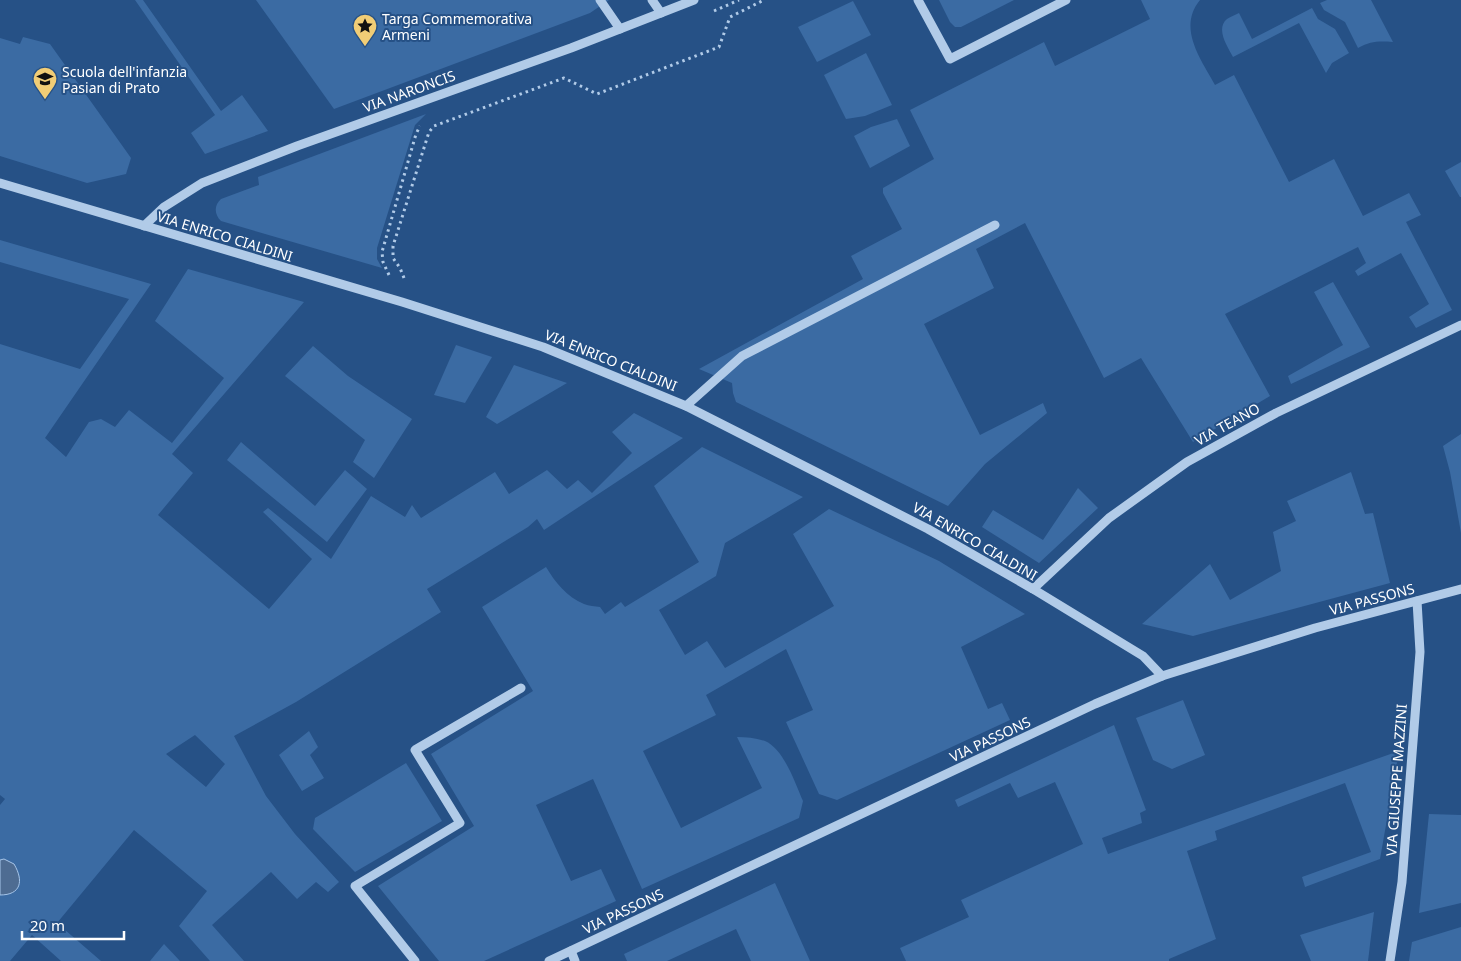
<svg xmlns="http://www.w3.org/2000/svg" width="1461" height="961" font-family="'Noto Sans',sans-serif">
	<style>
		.green { fill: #3b6ba3; fill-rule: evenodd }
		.water { fill: #4e6c92; stroke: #a6c5e9 }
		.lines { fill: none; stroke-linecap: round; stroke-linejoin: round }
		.path { stroke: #b1cbe8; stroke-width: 3; stroke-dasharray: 2.5 4; stroke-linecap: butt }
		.minor { stroke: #b1cbe8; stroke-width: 9 }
		.labels { text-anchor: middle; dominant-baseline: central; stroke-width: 4; stroke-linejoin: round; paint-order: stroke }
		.poi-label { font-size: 14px; fill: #fff; stroke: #265186; text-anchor: start }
		.street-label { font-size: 14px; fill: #fff; stroke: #265186 }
	</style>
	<rect width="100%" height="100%" fill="#265186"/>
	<g class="green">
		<path d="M 135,0 L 143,0 L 221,111 L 242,95 L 268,131 L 205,154 L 191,133 L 215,115 Z"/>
		<path d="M 256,0 L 609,0 L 590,13 L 334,109 Z"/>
		<path d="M 939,0 L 1014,0 L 961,27 L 955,27 L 950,22 Z"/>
		<path d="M 1141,0 L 1200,0 C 1177,28 1201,59 1215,85 L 1234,75 L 1289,182 L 1334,159 L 1363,216 L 1409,193 L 1421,215 L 1406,222 L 1452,310 L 1416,328 L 1409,317 L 1429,304 L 1401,253 L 1358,276 L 1355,271 L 1366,263 L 1358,247 L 1225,314 L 1270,396 L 1193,442 L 1141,358 L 1104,378 L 1025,223 L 976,249 L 994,288 L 924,324 L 980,435 L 1043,403 L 1047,413 L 985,464 L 948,506 L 736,402 L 733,393 L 732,383 L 699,369 L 863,279 L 851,256 L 902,229 L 883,193 L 883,188 L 934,159 L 910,110 L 1044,42 L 1055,66 L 1150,19 Z"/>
		<path d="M 1327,0 L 1371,0 L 1393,42 C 1378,41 1371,41 1358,48 L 1345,22 L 1324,10 L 1320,3 Z"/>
		<path d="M 853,1 L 871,35 L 817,62 L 798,27 Z"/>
		<path d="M 1312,8 L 1318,19 L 1335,29 L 1349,53 L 1332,63 L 1326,73 L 1299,23 L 1233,57 C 1228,47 1215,29 1227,19 C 1230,17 1235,15 1239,13 L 1252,39 Z"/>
		<path d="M 23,37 L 50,44 L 131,158 L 126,174 L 87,183 L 0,156 L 0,38 L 20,44 Z"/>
		<path d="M 866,53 L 892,105 L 865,116 L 846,119 L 824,75 Z"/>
		<path d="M 426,114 L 415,125 L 377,248 L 377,259 L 382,268 L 221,221 C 214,214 214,205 221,199 L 259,185 L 258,177 Z"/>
		<path d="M 897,119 L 910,146 L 870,168 L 854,136 L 871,127 Z"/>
		<path d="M 1461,162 L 1461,197 L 1460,197 L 1445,171 Z"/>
		<path d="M 0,240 L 151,284 L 45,438 L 66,457 L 89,422 L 101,419 L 115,427 L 129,410 L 172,443 L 224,378 L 155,321 L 188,269 L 304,302 L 172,454 L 193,473 L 158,515 L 269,609 L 312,559 L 263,512 L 268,508 L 331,559 L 371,496 L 405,517 L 412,505 L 421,518 L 495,472 L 509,494 L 547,470 L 567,489 L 578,480 L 592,493 L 632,453 L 612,432 L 634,413 L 683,438 L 544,530 L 537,519 L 528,527 L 427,589 L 441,612 L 296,702 L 234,736 L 266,796 L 295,834 L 339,882 L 328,892 L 316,882 L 297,899 L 271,872 L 212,925 L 244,961 L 210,961 L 179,926 L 207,891 L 134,830 L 57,923 L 101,961 L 61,961 L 32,935 L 10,961 L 0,961 L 0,805 L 5,799 L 0,795 L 0,344 L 80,369 L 129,299 L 0,262 ZM 195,735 L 225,764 L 206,787 L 166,754 Z"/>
		<path d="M 1333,282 L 1370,347 L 1291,384 L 1288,376 L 1343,345 L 1314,292 Z"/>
		<path d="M 456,345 L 492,357 L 465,403 L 434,395 Z"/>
		<path d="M 313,346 L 348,376 L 412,419 L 374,478 L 353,462 L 365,440 L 285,376 Z"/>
		<path d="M 514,365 L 567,383 L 497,424 L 486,417 Z"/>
		<path d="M 1461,434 L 1461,533 L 1450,472 L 1443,446 Z"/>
		<path d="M 241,442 L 315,506 L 345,470 L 367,489 L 327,542 L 227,460 Z"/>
		<path d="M 702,447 L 803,497 L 725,543 L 716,576 L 659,610 L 685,655 L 707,641 L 725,668 L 834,606 L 793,534 L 829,509 L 939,561 L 1025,614 L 961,647 L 988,709 L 1002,703 L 1010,720 L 837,800 L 819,794 L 786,722 L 813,710 L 786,649 L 706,695 L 716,715 L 643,751 L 681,828 L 762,788 L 737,737 C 746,737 756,738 765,741 C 784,749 795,783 803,801 L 799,818 L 642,889 L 593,779 L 536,805 L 571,881 L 601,869 L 616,901 L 484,961 L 439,961 L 378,886 L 474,826 L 431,754 L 533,691 L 482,607 L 546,567 C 555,582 567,597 584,604 C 589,606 595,606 600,607 L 605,614 L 621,602 L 625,607 L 699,562 L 654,486 Z"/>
		<path d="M 1351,472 L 1365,514 L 1373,513 L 1390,583 L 1193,636 L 1142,624 L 1210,564 L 1230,600 L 1281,571 L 1273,532 L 1296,521 L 1287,501 Z"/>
		<path d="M 1078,488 L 1098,508 L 1039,563 L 982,527 L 993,510 L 1043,540 Z"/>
		<path d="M 1183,700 L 1205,755 L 1172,769 L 1153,760 L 1136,718 Z"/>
		<path d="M 1114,725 L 1146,810 L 1140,813 L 1142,823 L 1102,838 L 1108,854 L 1399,751 L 1380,859 L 1305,887 L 1302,877 L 1371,852 L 1345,783 L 1215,831 L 1217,840 L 1187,851 L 1216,939 L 1169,959 L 1169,961 L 906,961 L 900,948 L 969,917 L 961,900 L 1083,844 L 1055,782 L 1018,798 L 1010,783 L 958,807 L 955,800 Z"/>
		<path d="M 309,731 L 318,747 L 310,755 L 324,778 L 302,791 L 279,755 Z"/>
		<path d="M 406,763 L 442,821 L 355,872 L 313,829 L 315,818 Z"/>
		<path d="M 1429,814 L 1461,815 L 1461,903 L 1419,913 Z"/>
		<path d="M 775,883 L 810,961 L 751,961 L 736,929 L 667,961 L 627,961 L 624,954 Z"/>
		<path d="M 1374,912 L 1368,961 L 1311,961 L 1300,935 Z"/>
		<path d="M 1461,927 L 1461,961 L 1409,961 L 1412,942 Z"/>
		<path d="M 164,944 L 180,961 L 150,961 Z"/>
	</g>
	<path class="water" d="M 4,859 L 14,864 C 24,881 21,895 0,895 L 0,860 Z"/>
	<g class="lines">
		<g class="path">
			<path d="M 714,11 L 739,0"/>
			<path d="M 389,275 L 383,262 L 382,252 L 416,134 L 420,126"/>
			<path d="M 404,278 L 400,268 L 393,258 L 393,246 L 429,132 L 434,126 L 564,78 L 597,94 L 719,47 L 730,17 L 764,0"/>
		</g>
		<g class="minor">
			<path d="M 600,0 L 620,29"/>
			<path d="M 652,0 L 661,13"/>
			<path d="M 918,0 L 950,59 L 1066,0"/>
			<path d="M 0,183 L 402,302 L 543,347 L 686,406 L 928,529 L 1033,589 L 1143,656 L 1162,676"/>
			<path d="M 144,226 L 164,207 L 202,183 L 297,146 L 571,48 L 694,0"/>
			<path d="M 686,406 L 742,356 L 995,225"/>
			<path d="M 1033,589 L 1109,518 L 1187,462 L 1276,413 L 1461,325"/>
			<path d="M 571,951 L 575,961"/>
			<path d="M 415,961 L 355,886 L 460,823 L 415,750 L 521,688"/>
			<path d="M 549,961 L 1095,704 L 1162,676 L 1315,628 L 1461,589"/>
			<path d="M 1390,961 L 1402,882 L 1420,652 L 1417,601"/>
		</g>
	</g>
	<defs>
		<symbol id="sight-pin" viewBox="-11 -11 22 30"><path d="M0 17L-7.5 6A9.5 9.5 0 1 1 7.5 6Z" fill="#f1cd76" stroke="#265186"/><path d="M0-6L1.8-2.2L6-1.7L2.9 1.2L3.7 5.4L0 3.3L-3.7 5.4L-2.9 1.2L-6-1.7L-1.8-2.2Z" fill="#111"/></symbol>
		<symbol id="school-pin" viewBox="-11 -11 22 30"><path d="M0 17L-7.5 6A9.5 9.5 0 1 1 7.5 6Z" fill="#f1cd76" stroke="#265186"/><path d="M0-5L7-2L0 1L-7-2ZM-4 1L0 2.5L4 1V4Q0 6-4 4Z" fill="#111"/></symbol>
	</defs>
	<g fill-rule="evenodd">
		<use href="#sight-pin" x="351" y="12" width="28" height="38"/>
		<use href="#school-pin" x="31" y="65" width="28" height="38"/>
	</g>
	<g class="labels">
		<g class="poi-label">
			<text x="382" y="18">Targa Commemorativa<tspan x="382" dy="16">Armeni</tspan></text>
			<text x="62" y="71">Scuola dell'infanzia<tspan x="62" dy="16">Pasian di Prato</tspan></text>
		</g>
		<g class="street-label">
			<text transform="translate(409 91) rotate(-20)">VIA NARONCIS</text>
			<text transform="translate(225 236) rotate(17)">VIA ENRICO CIALDINI</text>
			<text transform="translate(611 360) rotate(22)">VIA ENRICO CIALDINI</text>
			<text transform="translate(1227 424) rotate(-29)">VIA TEANO</text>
			<text transform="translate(975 541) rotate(30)">VIA ENRICO CIALDINI</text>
			<text transform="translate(1372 599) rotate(-15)">VIA PASSONS</text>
			<text transform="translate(990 739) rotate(-25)">VIA PASSONS</text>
			<text transform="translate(1396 780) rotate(-86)">VIA GIUSEPPE MAZZINI</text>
			<text transform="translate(623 911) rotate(-25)">VIA PASSONS</text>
		</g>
	</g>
	<path d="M22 931v8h102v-8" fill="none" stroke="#ffffff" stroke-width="2.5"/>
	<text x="30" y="931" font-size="15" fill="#ffffff" stroke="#265186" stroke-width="4" paint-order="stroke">20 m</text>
</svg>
